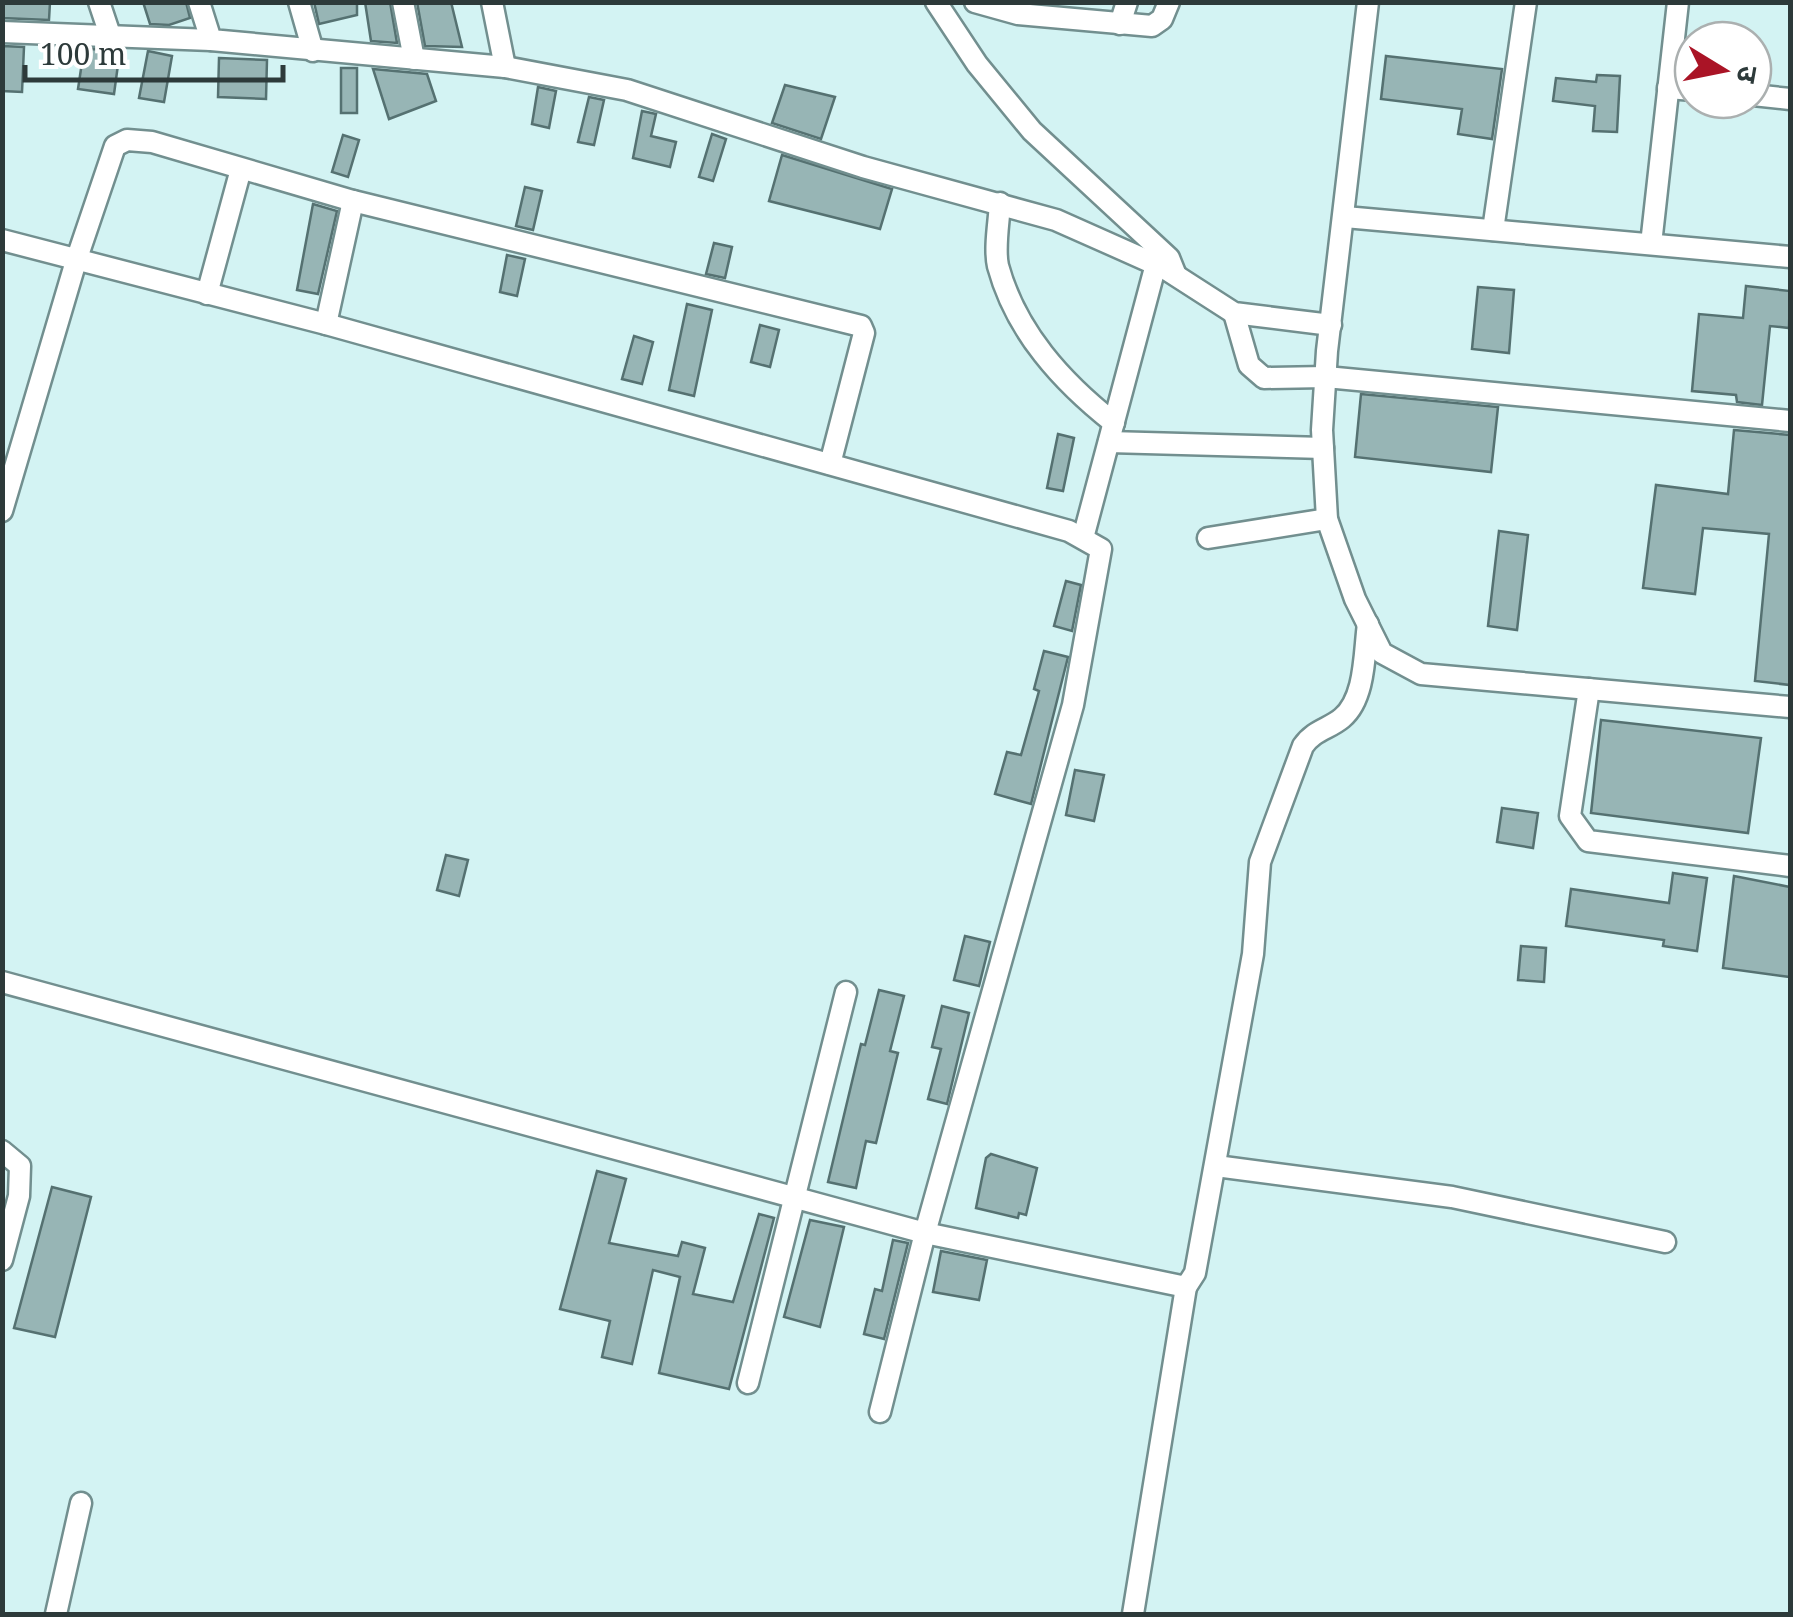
<svg xmlns="http://www.w3.org/2000/svg" width="1793" height="1617" font-family="'Noto Serif','Noto Sans Devanagari',serif">
	<style>
		.building { fill: #97b5b5; stroke: #557171; stroke-width: 2.5 }
		.lines { fill: none; stroke-linecap: round; stroke-linejoin: round }
		.minor-casing { stroke: #728f8f; stroke-width: 25 }
		.minor { stroke: #fff; stroke-width: 20 }
	</style>
	<rect width="100%" height="100%" fill="#d3f3f3"/>
	<g class="building">
		<path d="M 2,2 L 50,2 L 49,20 L 2,18 Z"/>
		<path d="M 143,2 L 186,2 L 190,18 L 169,25 L 150,24 Z"/>
		<path d="M 314,2 L 357,2 L 357,15 L 319,24 Z"/>
		<path d="M 365,2 L 390,2 L 397,43 L 371,41 Z"/>
		<path d="M 417,2 L 451,2 L 462,47 L 425,46 Z"/>
		<path d="M 2,46 L 24,47 L 22,92 L 2,91 Z"/>
		<path d="M 84,49 L 120,50 L 114,94 L 78,89 Z"/>
		<path d="M 148,51 L 172,56 L 164,102 L 139,98 Z"/>
		<path d="M 1386,56 L 1502,69 L 1492,139 L 1458,134 L 1462,109 L 1381,99 Z"/>
		<path d="M 219,58 L 267,60 L 266,99 L 218,97 Z"/>
		<rect x="341" y="68" width="16" height="45"/>
		<path d="M 373,69 L 427,74 L 436,101 L 389,119 Z"/>
		<path d="M 1597,75 L 1620,76 L 1617,132 L 1593,131 L 1595,106 L 1553,101 L 1556,78 L 1596,82 Z"/>
		<path d="M 785,85 L 835,97 L 821,139 L 772,123 Z"/>
		<path d="M 538,87 L 556,91 L 549,128 L 532,124 Z"/>
		<path d="M 589,97 L 604,100 L 594,145 L 578,142 Z"/>
		<path d="M 642,111 L 656,114 L 651,136 L 676,142 L 670,167 L 633,158 Z"/>
		<path d="M 712,134 L 726,139 L 713,181 L 699,177 Z"/>
		<path d="M 343,135 L 359,140 L 348,177 L 332,172 Z"/>
		<path d="M 782,155 L 892,189 L 880,229 L 769,201 Z"/>
		<path d="M 525,187 L 542,191 L 533,230 L 516,226 Z"/>
		<path d="M 313,204 L 337,211 L 318,294 L 297,290 Z"/>
		<path d="M 714,243 L 732,247 L 725,278 L 706,274 Z"/>
		<path d="M 507,255 L 525,259 L 517,296 L 500,292 Z"/>
		<path d="M 1746,286 L 1790,291 L 1789,328 L 1770,326 L 1762,405 L 1737,402 L 1736,395 L 1692,391 L 1699,314 L 1743,318 Z"/>
		<path d="M 1478,287 L 1514,290 L 1509,353 L 1472,349 Z"/>
		<path d="M 687,304 L 712,310 L 694,396 L 669,390 Z"/>
		<path d="M 760,325 L 779,330 L 770,367 L 751,362 Z"/>
		<path d="M 634,336 L 653,342 L 642,384 L 622,379 Z"/>
		<path d="M 1361,394 L 1498,407 L 1491,472 L 1355,457 Z"/>
		<path d="M 1734,430 L 1790,435 L 1790,685 L 1755,681 L 1769,534 L 1703,528 L 1695,594 L 1643,588 L 1656,485 L 1728,494 Z"/>
		<path d="M 1058,434 L 1074,438 L 1063,491 L 1047,488 Z"/>
		<path d="M 1499,531 L 1528,535 L 1517,630 L 1488,626 Z"/>
		<path d="M 1066,581 L 1081,585 L 1072,631 L 1054,626 Z"/>
		<path d="M 1044,651 L 1068,657 L 1031,804 L 995,794 L 1007,752 L 1021,755 L 1039,691 L 1034,689 Z"/>
		<path d="M 1601,720 L 1761,738 L 1748,833 L 1591,813 Z"/>
		<path d="M 1075,770 L 1104,775 L 1094,821 L 1066,815 Z"/>
		<path d="M 1502,808 L 1538,813 L 1533,848 L 1497,842 Z"/>
		<path d="M 446,855 L 468,860 L 459,896 L 437,890 Z"/>
		<path d="M 1673,873 L 1707,878 L 1697,951 L 1663,946 L 1664,940 L 1566,926 L 1571,889 L 1669,903 Z"/>
		<path d="M 1734,876 L 1790,887 L 1790,977 L 1723,968 Z"/>
		<path d="M 965,936 L 990,942 L 979,986 L 954,980 Z"/>
		<path d="M 1521,946 L 1546,948 L 1544,982 L 1518,980 Z"/>
		<path d="M 879,990 L 904,996 L 890,1051 L 898,1053 L 876,1143 L 866,1141 L 856,1188 L 828,1182 L 861,1044 L 865,1045 Z"/>
		<path d="M 942,1006 L 969,1013 L 947,1104 L 928,1099 L 941,1049 L 932,1047 Z"/>
		<path d="M 991,1154 L 1037,1168 L 1026,1215 L 1019,1213 L 1018,1218 L 976,1208 L 986,1158 Z"/>
		<path d="M 597,1171 L 626,1179 L 609,1243 L 678,1256 L 682,1242 L 705,1248 L 693,1294 L 733,1302 L 759,1214 L 774,1218 L 729,1389 L 659,1373 L 680,1277 L 653,1270 L 632,1364 L 602,1357 L 610,1321 L 560,1309 Z"/>
		<path d="M 52,1187 L 91,1197 L 55,1337 L 14,1328 Z"/>
		<path d="M 810,1220 L 844,1227 L 820,1327 L 784,1317 Z"/>
		<path d="M 893,1240 L 908,1243 L 884,1339 L 864,1334 L 875,1289 L 882,1291 Z"/>
		<path d="M 941,1251 L 987,1260 L 979,1300 L 933,1292 Z"/>
	</g>
	<g class="lines">
		<defs>
			<g id="minor">
				<path d="M 99,2 L 110,35"/>
				<path d="M 199,2 L 211,40 L 505,67 L 627,90 L 863,167 L 1056,220 L 1164,268 L 1234,313 L 1331,325"/>
				<path d="M 299,2 L 313,51"/>
				<path d="M 403,2 L 414,59"/>
				<path d="M 492,2 L 505,67"/>
				<path d="M 936,2 L 977,64 L 1032,131 L 1169,258 L 1175,273"/>
				<path d="M 975,2 L 1018,14 L 1152,26 L 1162,19 L 1169,2"/>
				<path d="M 1368,2 L 1327,351 L 1322,430 L 1327,519 L 1355,599 L 1382,653 L 1421,674 L 1790,707"/>
				<path d="M 1120,24 L 1127,2"/>
				<path d="M 2,32 L 211,40"/>
				<path d="M 1668,88 L 1693,90"/>
				<path d="M 1753,95 L 1790,99"/>
				<path d="M 1000,203 C 999,222 994,248 998,266 C 1016,332 1062,382 1114,423"/>
				<path d="M 1345,217 L 1790,257"/>
				<path d="M 1493,230 L 1526,2"/>
				<path d="M 2,240 L 326,324 L 1069,531 L 1101,549 L 1073,705 L 925,1233 L 880,1412"/>
				<path d="M 1651,244 L 1678,2"/>
				<path d="M 207,294 L 241,169"/>
				<path d="M 1234,313 L 1249,365 L 1264,378 L 1326,377 L 1790,421"/>
				<path d="M 326,324 L 353,201"/>
				<path d="M 1109,442 L 1323,448"/>
				<path d="M 2,511 L 76,261 L 115,146 L 127,140 L 152,142 L 353,201 L 861,326 L 864,333 L 830,464"/>
				<path d="M 1083,538 L 1156,264"/>
				<path d="M 1208,538 L 1327,519"/>
				<path d="M 1589,689 L 1570,816 L 1588,841 L 1790,866"/>
				<path d="M 2,982 L 925,1233 L 1186,1287 L 1195,1273 L 1253,954 L 1260,862 L 1303,746 C 1314,730 1329,729 1342,718 C 1366,698 1364,652 1368,624"/>
				<path d="M 2,1151 L 20,1166 L 19,1196 L 2,1260"/>
				<path d="M 1216,1166 L 1452,1197 L 1665,1242"/>
				<path d="M 748,1383 L 846,992"/>
				<path d="M 56,1614 L 81,1503"/>
				<path d="M 1133,1614 L 1186,1287"/>
			</g>
		</defs>
		<use href="#minor" class="minor-casing"/>
		<use href="#minor" class="minor"/>
	</g>
	<rect width="1793" height="1617" fill="none" stroke="#2d3a3a" stroke-width="10"/>
	<g transform="translate(1723 70) rotate(100)"><circle r="48" fill="#ffffff" stroke="#abb0b0" stroke-width="2.5"/>
	<path d="M0-8L18 38L0 25L-18 38Z" fill="#aa1426"/>
	<text y="-15" font-size="28" font-weight="bold" text-anchor="middle" fill="#2d3a3a">उ</text>
	</g>
	<path d="M25 65v15h258v-15" fill="none" stroke="#2d3a3a" stroke-width="5"/>
	<text x="40" y="65" font-size="30" fill="#2d3a3a" stroke="#ffffff" stroke-width="8" paint-order="stroke">100 m</text>
</svg>
